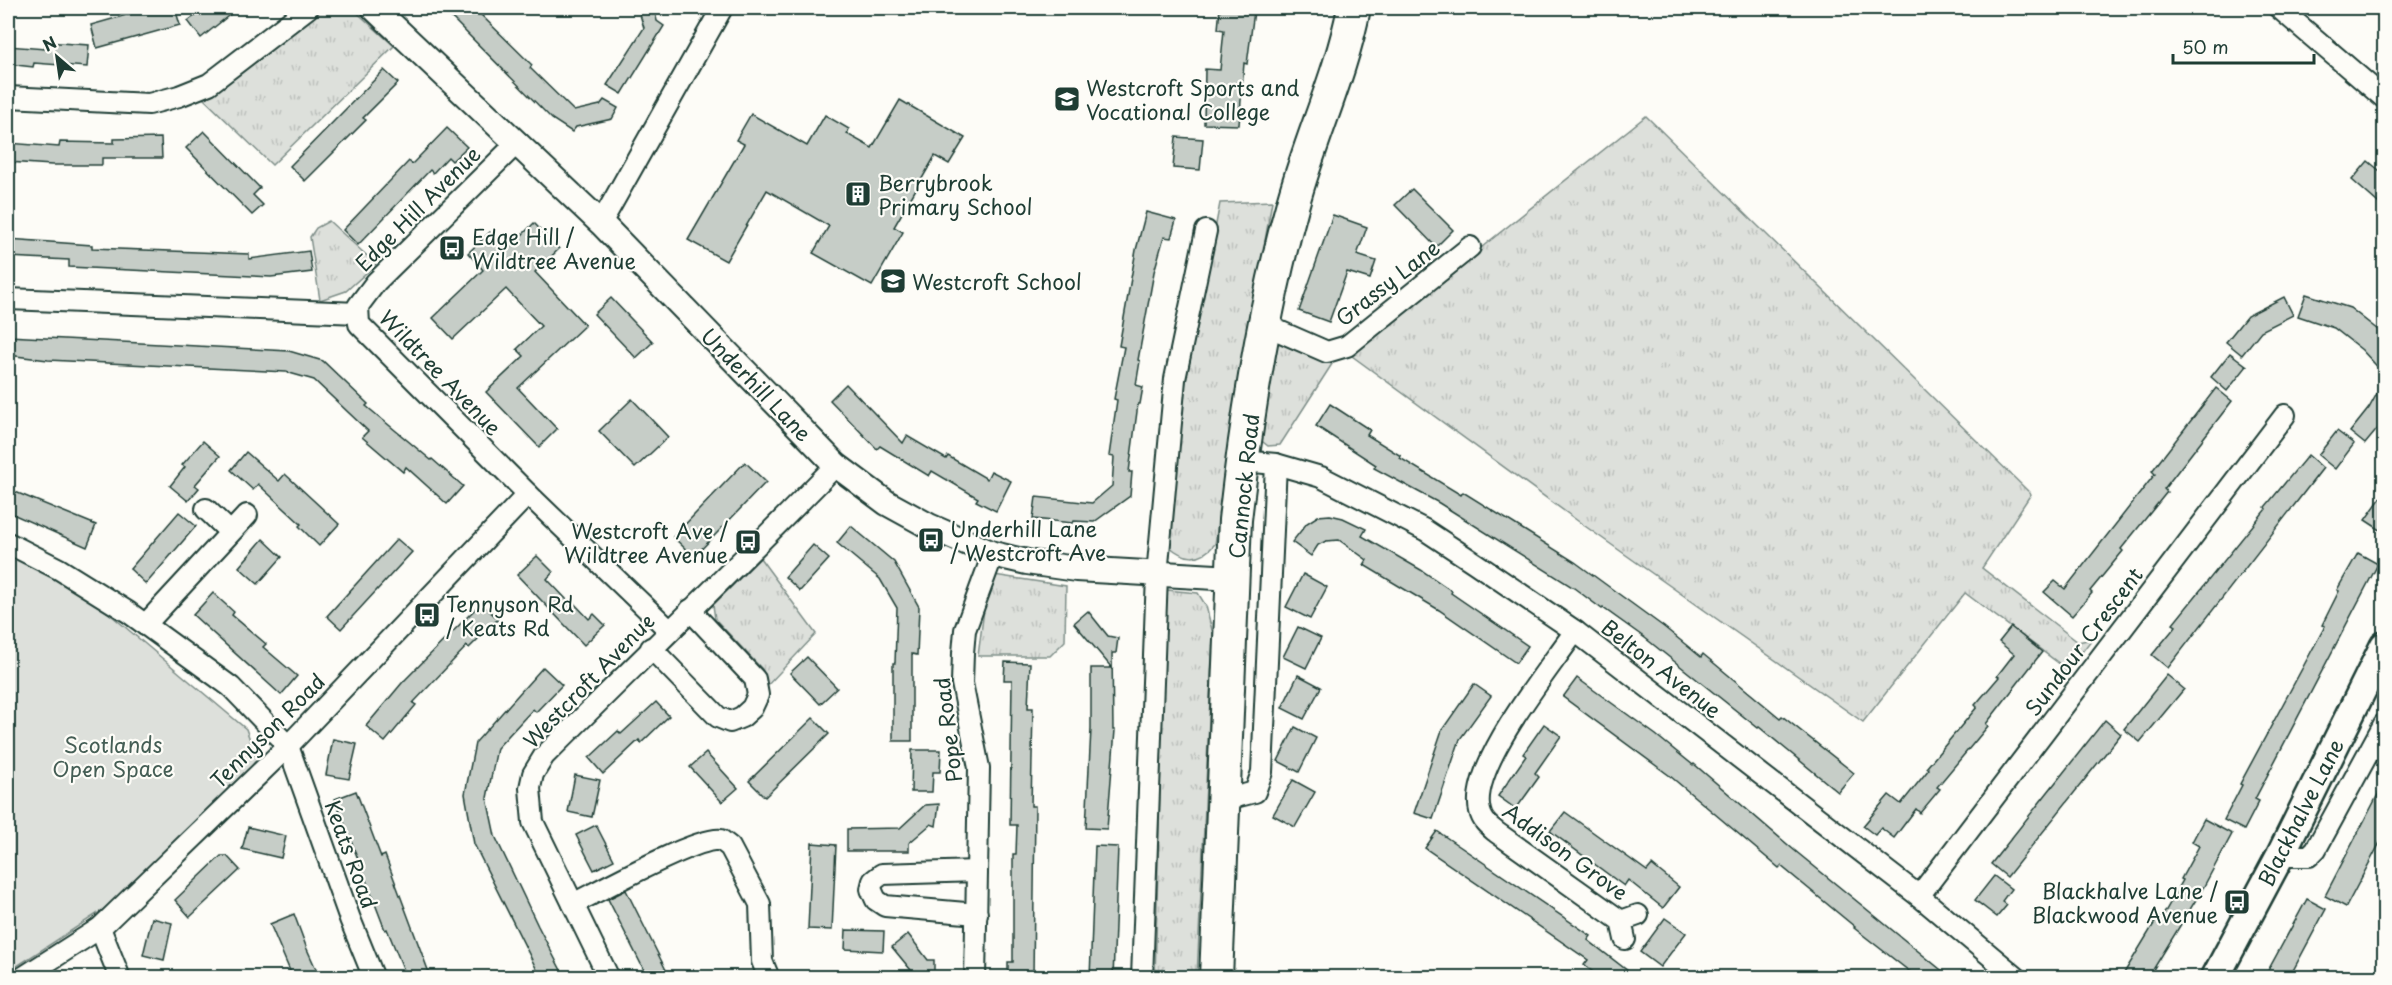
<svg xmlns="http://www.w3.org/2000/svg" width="2392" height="985" font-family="'Playpen Sans',sans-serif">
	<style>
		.grass { fill: url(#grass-tufts); stroke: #7e8e88; stroke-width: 1.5 }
		.park { fill: #dde0db; stroke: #7e8e88; stroke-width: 1.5 }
		.building { fill: #c6cdc7; stroke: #1f3d34; stroke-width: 1.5 }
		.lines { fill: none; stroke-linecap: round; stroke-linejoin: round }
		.minor-casing { stroke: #1f3d34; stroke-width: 24 }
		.tertiary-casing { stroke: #1f3d34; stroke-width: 28 }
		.secondary-casing { stroke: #1f3d34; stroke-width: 32 }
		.trunk-casing { stroke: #1f3d34; stroke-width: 36 }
		.minor { stroke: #fdfcf7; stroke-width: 20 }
		.tertiary { stroke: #fdfcf7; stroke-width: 24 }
		.secondary { stroke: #fdfcf7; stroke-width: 27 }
		.trunk { stroke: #fdfcf7; stroke-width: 32 }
		.labels { text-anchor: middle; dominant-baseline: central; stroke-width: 4.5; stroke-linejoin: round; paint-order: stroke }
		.poi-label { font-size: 21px; fill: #1f3d34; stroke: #fdfcf7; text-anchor: start }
		.street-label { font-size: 21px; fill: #1f3d34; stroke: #fdfcf7 }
		.park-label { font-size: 21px; fill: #455e55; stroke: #fdfcf7 }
	</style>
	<defs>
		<pattern id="grass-tufts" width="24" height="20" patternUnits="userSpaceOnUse" patternTransform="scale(1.5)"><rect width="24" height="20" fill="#dde0db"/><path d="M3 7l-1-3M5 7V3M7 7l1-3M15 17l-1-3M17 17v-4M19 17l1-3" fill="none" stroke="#bdc1bd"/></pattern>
	</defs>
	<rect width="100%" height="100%" fill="#fdfcf7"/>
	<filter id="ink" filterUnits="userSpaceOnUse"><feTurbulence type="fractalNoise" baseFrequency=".0167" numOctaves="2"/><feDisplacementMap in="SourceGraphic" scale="12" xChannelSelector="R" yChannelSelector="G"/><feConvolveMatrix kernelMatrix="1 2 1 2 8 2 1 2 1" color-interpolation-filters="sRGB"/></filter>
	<g filter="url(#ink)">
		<g class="grass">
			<path d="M 318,8 L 352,8 L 394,46 L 272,165 L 203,98 Z"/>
			<path d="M 1646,116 L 2031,494 L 1982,568 L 2078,642 L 2092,639 L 2062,678 L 2061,665 L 1965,593 L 1863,722 L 1582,524 L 1352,356 L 1482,247 Z"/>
			<path d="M 1272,201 L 1232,428 L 1215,544 C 1200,562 1184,560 1168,545 L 1179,418 L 1220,203 Z"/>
			<path d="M 329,221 L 376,264 L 346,291 L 320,300 L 310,237 L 316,228 Z"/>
			<path d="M 1276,339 L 1332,364 L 1280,445 L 1268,446 L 1258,438 Z"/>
			<path d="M 760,558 L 816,634 L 765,688 L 762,669 L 715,619 L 713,605 Z"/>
			<path d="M 994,575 L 1066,586 L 1065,641 L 1050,656 L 978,656 L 987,587 Z"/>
			<path d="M 1167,590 L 1198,593 L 1206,606 L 1213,634 L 1197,977 L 1155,978 L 1165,601 Z"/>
		</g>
		<path class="park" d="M 8,548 L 99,605 L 246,729 L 257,759 L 236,788 L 103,910 L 8,972 Z"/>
		<g class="building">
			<path d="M 151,8 L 175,8 L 180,25 L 97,48 L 91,25 Z"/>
			<path d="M 205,8 L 238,8 L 201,38 L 188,21 Z"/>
			<path d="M 442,8 L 474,8 L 532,65 L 530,68 L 574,111 L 600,105 L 604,100 L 618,108 L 612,119 L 576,127 L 572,132 L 552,119 Z"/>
			<path d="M 638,8 L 654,8 L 657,21 L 664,26 L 622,94 L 607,85 L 644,28 Z"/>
			<path d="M 1220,8 L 1254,11 L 1247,64 L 1244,63 L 1239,125 L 1204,124 L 1205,69 L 1220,70 L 1224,30 L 1218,29 Z"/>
			<path d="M 45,42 L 89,45 L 87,67 L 34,63 L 33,67 L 8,64 L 8,46 L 45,49 Z"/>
			<path d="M 384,70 L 398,83 L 363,118 L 366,120 L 305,181 L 290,166 Z"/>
			<path d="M 900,100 L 965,138 L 949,164 L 935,156 L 894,227 L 903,232 L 872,286 L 813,253 L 829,226 L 767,190 L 726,261 L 688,240 L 744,144 L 736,140 L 751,114 L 807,146 L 825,115 L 849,129 L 847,134 L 872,148 Z"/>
			<path d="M 447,128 L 467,147 L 452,161 L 448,157 L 433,173 L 430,170 L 358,245 L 343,230 L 409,161 L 412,164 Z"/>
			<path d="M 204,131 L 260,188 L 253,195 L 263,205 L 252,215 L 186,148 Z"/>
			<path d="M 1176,137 L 1203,139 L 1200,170 L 1173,168 Z"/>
			<path d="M 161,138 L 162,158 L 102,158 L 102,165 L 52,165 L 8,162 L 8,143 L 59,147 L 60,142 L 114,143 L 114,139 Z"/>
			<path d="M 2368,161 L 2385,175 L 2385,209 L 2352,180 Z"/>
			<path d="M 1412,189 L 1453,230 L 1436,247 L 1395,205 Z"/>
			<path d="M 1146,212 L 1176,220 L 1171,238 L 1164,237 L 1154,272 L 1138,360 L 1140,361 L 1136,385 L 1143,387 L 1140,404 L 1138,404 L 1129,472 L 1132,472 L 1130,496 L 1094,522 L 1074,521 L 1073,523 L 1033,519 L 1036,497 L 1092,503 L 1112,486 L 1114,457 L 1109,456 L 1117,400 L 1114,399 L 1124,347 L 1119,346 L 1136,250 Z"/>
			<path d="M 1333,215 L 1367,227 L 1357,255 L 1376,261 L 1370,279 L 1347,272 L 1329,322 L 1299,311 Z"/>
			<path d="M 534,223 L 559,249 L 535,272 L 585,325 L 518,388 L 557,429 L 539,447 L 486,392 L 524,356 L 517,349 L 541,326 L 506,289 L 453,339 L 433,318 L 483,270 L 468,253 L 490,232 L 507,250 Z"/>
			<path d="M 8,239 L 92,245 L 92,248 L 249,254 L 249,259 L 309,251 L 312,272 L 271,277 L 69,267 L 69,260 L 8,257 Z"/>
			<path d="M 2306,294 L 2350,308 L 2378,330 L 2385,338 L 2385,375 L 2362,350 L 2334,328 L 2298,316 Z"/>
			<path d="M 2284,297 L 2293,315 L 2261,331 L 2242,355 L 2226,342 L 2247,316 Z"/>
			<path d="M 611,298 L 653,342 L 636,358 L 594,314 Z"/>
			<path d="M 8,336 L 289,351 L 323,361 L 368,404 L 366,406 L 431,460 L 432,459 L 463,486 L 447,504 L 406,467 L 403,472 L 362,437 L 368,431 L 314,380 L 286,372 L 48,360 L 8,355 Z"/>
			<path d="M 2230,353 L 2247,366 L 2227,391 L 2211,377 Z"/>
			<path d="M 2385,379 L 2385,420 L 2365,444 L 2350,432 L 2369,408 Z"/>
			<path d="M 846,384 L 903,443 L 907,436 L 946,459 L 948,456 L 987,479 L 991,471 L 1011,481 L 996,511 L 976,501 L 978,498 L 932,471 L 929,476 L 880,446 L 877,449 L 830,400 Z"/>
			<path d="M 2216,388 L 2232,401 L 2164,489 L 2167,492 L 2121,549 L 2123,551 L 2090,591 L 2092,593 L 2072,616 L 2044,592 L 2055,581 L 2065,589 L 2155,474 L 2152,471 Z"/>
			<path d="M 632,399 L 668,437 L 635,468 L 599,431 Z"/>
			<path d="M 1330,404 L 1370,430 L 1367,435 L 1401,456 L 1400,458 L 1461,495 L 1463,492 L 1575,562 L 1664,627 L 1701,657 L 1703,654 L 1780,718 L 1782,716 L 1854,773 L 1838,792 L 1759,727 L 1758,728 L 1645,638 L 1603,608 L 1602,609 L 1574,588 L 1439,503 L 1374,468 L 1376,465 L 1316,426 Z"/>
			<path d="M 2337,431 L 2354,444 L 2335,469 L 2318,455 Z"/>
			<path d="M 203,441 L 220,456 L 195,485 L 199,488 L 188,501 L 170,486 L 185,467 L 182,465 Z"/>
			<path d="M 246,452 L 279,481 L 285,474 L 339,524 L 319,546 L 299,526 L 301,524 L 258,484 L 253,490 L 231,470 Z"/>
			<path d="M 2308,455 L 2323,468 L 2168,668 L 2152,655 L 2176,626 L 2173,624 L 2266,509 L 2265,507 Z"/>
			<path d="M 745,462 L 766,482 L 694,557 L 673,537 Z"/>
			<path d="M 8,489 L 96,525 L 87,547 L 8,512 Z"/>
			<path d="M 2385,492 L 2385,533 L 2365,520 Z"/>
			<path d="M 179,512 L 196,526 L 146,584 L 130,569 Z"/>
			<path d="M 1330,515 L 1343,518 L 1366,529 L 1362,536 L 1421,570 L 1452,591 L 1451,593 L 1528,646 L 1516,663 L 1439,610 L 1364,565 L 1367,560 L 1339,540 L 1326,541 L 1318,545 L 1311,556 L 1292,542 L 1307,523 L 1318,516 Z"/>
			<path d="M 851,526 L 894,562 L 919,607 L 917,655 L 912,654 L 912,741 L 893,741 L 893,663 L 895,663 L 897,608 L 880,579 L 837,543 Z"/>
			<path d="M 263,539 L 282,557 L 258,584 L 239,567 Z"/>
			<path d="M 397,539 L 412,552 L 341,629 L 327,616 Z"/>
			<path d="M 813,545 L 829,559 L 800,591 L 785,577 Z"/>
			<path d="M 2358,553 L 2378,564 L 2255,799 L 2259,801 L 2244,830 L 2224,820 L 2242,785 L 2240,784 L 2325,626 L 2322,625 L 2339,591 L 2337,590 Z"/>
			<path d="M 537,556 L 553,572 L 547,579 L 569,602 L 571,600 L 589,619 L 594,614 L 605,625 L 584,645 L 517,575 Z"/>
			<path d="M 1303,574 L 1327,587 L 1310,619 L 1286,607 Z"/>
			<path d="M 213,593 L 234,612 L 232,615 L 266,644 L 263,647 L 297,676 L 281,695 L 193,615 Z"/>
			<path d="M 481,603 L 498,619 L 469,648 L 467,646 L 413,703 L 416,705 L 385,742 L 366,726 L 402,683 Z"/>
			<path d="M 1088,611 L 1108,636 L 1118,638 L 1116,653 L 1112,653 L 1113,730 L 1115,730 L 1107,829 L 1086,828 L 1091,729 L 1091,668 L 1112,668 L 1074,623 Z"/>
			<path d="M 1298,627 L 1321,638 L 1306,668 L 1283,657 Z"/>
			<path d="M 2011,627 L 2042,652 L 1986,724 L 1988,726 L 1937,787 L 1940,789 L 1920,813 L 1916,809 L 1894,838 L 1881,828 L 1875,835 L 1863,826 L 1889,795 L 1901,804 L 1929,769 L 1927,767 L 1977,707 L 1975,705 L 1999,677 L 1997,676 L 2014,654 L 1999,642 Z"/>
			<path d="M 807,657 L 837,688 L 820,704 L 790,673 Z"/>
			<path d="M 1005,662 L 1030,663 L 1028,708 L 1033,708 L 1031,806 L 1035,806 L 1033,978 L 1008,978 L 1008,962 L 1013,962 L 1013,854 L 1016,854 L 1017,825 L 1010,825 L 1012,680 L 1004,680 Z"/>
			<path d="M 543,667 L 562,685 L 536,712 L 533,709 L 497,748 L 487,798 L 495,836 L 538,926 L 565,978 L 541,978 L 474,844 L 465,794 L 475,743 Z"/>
			<path d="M 1298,675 L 1321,687 L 1304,719 L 1282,708 Z"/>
			<path d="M 2167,675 L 2184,689 L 2140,742 L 2124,729 Z"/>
			<path d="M 1577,678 L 1656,735 L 1693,765 L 1694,764 L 1794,850 L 1951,978 L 1918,978 L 1854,928 L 1855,927 L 1781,866 L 1779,868 L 1670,776 L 1563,697 Z"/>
			<path d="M 1474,684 L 1491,696 L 1460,739 L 1433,819 L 1414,813 L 1442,730 Z"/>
			<path d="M 656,702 L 669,716 L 641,743 L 639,740 L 603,774 L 589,758 L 618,731 L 621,734 Z"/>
			<path d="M 813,718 L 829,734 L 765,797 L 749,781 Z"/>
			<path d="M 2105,720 L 2121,734 L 2007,877 L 1991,864 Z"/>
			<path d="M 1544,724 L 1561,736 L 1535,773 L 1539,777 L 1516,809 L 1498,796 L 1526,756 L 1523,754 Z"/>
			<path d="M 1295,727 L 1316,738 L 1299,772 L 1278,761 Z"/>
			<path d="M 333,739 L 357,744 L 349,779 L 326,775 Z"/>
			<path d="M 912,750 L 941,750 L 940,772 L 933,772 L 932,792 L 911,792 Z"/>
			<path d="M 706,753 L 738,788 L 722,802 L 690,767 Z"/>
			<path d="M 575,775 L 600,780 L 592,817 L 568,812 Z"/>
			<path d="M 1293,780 L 1315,792 L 1295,827 L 1273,815 Z"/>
			<path d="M 2385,781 L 2385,833 L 2346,907 L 2325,896 Z"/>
			<path d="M 356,791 L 381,857 L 385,855 L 431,978 L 407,978 L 387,929 L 385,930 L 335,799 Z"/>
			<path d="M 939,804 L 936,826 L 931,824 L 909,843 L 909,851 L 847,851 L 847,829 L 900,828 L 925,805 Z"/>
			<path d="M 1565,812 L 1647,871 L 1652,865 L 1679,887 L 1663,908 L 1628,880 L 1624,886 L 1550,831 Z"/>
			<path d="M 2204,819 L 2232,834 L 2202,890 L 2148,978 L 2121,978 L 2158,917 L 2161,919 L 2183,880 L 2181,879 L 2199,846 L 2192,842 Z"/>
			<path d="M 596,825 L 614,860 L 594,870 L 576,835 Z"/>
			<path d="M 248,827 L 286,836 L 281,858 L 242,849 Z"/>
			<path d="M 1437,831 L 1591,936 L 1588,940 L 1637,978 L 1601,978 L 1584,965 L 1588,960 L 1425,848 Z"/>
			<path d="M 812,843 L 836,845 L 832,930 L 808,929 Z"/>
			<path d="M 1095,846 L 1118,847 L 1113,978 L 1090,978 Z"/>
			<path d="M 221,856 L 227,856 L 240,870 L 190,917 L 175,900 Z"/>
			<path d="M 1994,876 L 2011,889 L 2002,901 L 2007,905 L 1997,917 L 1975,900 Z"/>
			<path d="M 626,890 L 670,978 L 648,978 L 608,899 Z"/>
			<path d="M 2307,899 L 2326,909 L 2289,978 L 2264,978 Z"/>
			<path d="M 294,914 L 307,949 L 320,978 L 293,978 L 270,924 Z"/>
			<path d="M 152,918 L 172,923 L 164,960 L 143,955 Z"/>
			<path d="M 1665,918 L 1686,933 L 1660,967 L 1640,952 Z"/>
			<path d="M 846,930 L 884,931 L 883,951 L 845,949 Z"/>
			<path d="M 908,934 L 928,960 L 934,960 L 934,978 L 915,975 L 892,947 Z"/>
		</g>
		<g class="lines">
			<defs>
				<g id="minor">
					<path d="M 2279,8 L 2384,98"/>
					<path d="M 8,97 L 149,104 L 179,96 L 209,84 L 308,8"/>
					<path d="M 518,142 L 376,282 L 358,306 L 359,324 L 528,494 L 669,630"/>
					<path d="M 601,223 L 722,8"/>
					<path d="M 8,299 L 358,313"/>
					<path d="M 1265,325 L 1327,352 L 1347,346 L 1470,247"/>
					<path d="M 1242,461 L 1276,464 L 1321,477 L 1425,530 L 1475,563 L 1575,631 L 1919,896 L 2017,978"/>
					<path d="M 206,509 L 230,532"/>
					<path d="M 8,543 L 59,569 L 128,612 L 231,687 L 288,746 L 350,919 L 374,978"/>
					<path d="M 145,625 L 247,515"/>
					<path d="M 1575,631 C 1550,668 1468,767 1480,811 C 1482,821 1489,826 1496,832 L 1621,921"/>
					<path d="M 651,648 L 718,717 L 730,722 L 742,717 L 752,708 L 758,695 L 755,679 L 690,610"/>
					<path d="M 1224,800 L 1255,792 L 1262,772 L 1276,464"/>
					<path d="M 2280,856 L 2309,856 L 2316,849 L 2384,724"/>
					<path d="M 1919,896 L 2285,415"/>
					<path d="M 573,904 C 599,891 698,836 721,840 L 730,847 L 760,904 L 762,961 L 769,978"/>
					<path d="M 977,914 L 885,906 L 876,900 L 871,889 L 873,881 L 882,874 L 977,871"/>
					<path d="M 100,928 L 120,978"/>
					<path d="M 1625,939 L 1621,921 L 1638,915"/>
					<path d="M 22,978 L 100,928 L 288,746 L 528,494"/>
					<path d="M 609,978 L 533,822 L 530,788 L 533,774 L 544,756 C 641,659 740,564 836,465"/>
					<path d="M 975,978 L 979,768 L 962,683 L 963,653 L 965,630 L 993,554"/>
					<path d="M 1142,978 L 1157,575 L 1175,379 L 1206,231"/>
				</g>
				<path id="tertiary" d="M 374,8 L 601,223 L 836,465 L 887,503 L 929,526 L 993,554 L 1027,562 L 1076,569 L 1233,578"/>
				<path id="secondary" d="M 2215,978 L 2280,856 L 2384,646"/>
				<path id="trunk" d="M 1216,978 L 1235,520 C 1247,414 1264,306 1293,203 C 1311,137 1341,75 1354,8"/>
			</defs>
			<use href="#minor" class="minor-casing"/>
			<use href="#tertiary" class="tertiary-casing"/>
			<use href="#secondary" class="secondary-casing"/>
			<use href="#trunk" class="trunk-casing"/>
			<use href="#minor" class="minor"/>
			<use href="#tertiary" class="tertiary"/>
			<use href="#secondary" class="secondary"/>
			<use href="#trunk" class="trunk"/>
		</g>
	</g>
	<defs>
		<symbol id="school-square" viewBox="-11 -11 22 22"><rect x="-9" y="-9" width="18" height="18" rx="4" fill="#1f3d34" stroke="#fdfcf7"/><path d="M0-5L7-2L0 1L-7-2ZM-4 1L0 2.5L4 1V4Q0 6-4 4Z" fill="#fff"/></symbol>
		<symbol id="building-square" viewBox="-11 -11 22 22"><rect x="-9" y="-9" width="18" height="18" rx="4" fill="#1f3d34" stroke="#fdfcf7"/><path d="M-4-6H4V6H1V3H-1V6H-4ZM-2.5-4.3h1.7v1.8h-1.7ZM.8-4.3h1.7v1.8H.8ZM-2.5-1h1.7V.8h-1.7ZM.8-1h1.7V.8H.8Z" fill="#fff"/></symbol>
		<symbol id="bus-square" viewBox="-11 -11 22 22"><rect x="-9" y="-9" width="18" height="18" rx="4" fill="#1f3d34" stroke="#fdfcf7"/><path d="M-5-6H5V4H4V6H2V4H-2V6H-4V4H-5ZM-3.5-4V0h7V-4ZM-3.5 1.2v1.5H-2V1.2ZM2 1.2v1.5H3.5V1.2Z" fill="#fff"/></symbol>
	</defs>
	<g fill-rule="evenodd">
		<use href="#school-square" x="1052" y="84" width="30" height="30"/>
		<use href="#building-square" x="843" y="179" width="30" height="30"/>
		<use href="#bus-square" x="437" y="233" width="30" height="30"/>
		<use href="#school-square" x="878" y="266" width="30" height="30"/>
		<use href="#bus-square" x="916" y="525" width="30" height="30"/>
		<use href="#bus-square" x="733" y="527" width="30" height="30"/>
		<use href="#bus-square" x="412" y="600" width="30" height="30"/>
		<use href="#bus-square" x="2222" y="887" width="30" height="30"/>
	</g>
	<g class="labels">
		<g class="poi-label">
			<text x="1086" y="87">Westcroft Sports and<tspan x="1086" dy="24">Vocational College</tspan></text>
			<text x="878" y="182">Berrybrook<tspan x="878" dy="24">Primary School</tspan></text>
			<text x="472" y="236">Edge Hill /<tspan x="472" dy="24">Wildtree Avenue</tspan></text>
			<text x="912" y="281">Westcroft School</text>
			<text x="950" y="528">Underhill Lane<tspan x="950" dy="24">/ Westcroft Ave</tspan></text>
			<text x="728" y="530" text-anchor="end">Westcroft Ave /<tspan x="728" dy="24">Wildtree Avenue</tspan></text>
			<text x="446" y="603">Tennyson Rd<tspan x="446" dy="24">/ Keats Rd</tspan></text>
			<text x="2218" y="890" text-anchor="end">Blackhalve Lane /<tspan x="2218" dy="24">Blackwood Avenue</tspan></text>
		</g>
		<g class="street-label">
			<text transform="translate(417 208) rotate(-45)">Edge Hill Avenue</text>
			<text transform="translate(1387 282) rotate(-38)">Grassy Lane</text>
			<text transform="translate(441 372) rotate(46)">Wildtree Avenue</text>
			<text transform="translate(757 384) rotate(46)">Underhill Lane</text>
			<text transform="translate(1243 486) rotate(-84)">Cannock Road</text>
			<text transform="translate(2083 641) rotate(-53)">Sundour Crescent</text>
			<text transform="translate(1662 668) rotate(38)">Belton Avenue</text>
			<text transform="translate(588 680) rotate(-46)">Westcroft Avenue</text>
			<text transform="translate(267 730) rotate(-45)">Tennyson Road</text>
			<text transform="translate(947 730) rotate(-97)">Pope Road</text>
			<text transform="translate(2300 812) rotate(-63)">Blackhalve Lane</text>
			<text transform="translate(1566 851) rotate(36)">Addison Grove</text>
			<text transform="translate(352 854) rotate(70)">Keats Road</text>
		</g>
		<g class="park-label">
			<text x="113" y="744">Scotlands<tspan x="113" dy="24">Open Space</tspan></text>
		</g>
	</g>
	<rect width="2392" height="985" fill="none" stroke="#fdfcf7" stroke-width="30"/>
	<rect x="15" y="15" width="2362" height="955" fill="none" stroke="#1f3d34" stroke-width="2" filter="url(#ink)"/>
	<g transform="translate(57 57) rotate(331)" stroke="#fdfcf7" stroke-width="4.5" paint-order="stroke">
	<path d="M0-4.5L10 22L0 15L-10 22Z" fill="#1f3d34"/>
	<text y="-9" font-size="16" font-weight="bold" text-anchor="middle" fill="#1f3d34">N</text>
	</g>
	<path d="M2173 54v9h141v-9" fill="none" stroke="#1f3d34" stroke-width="3"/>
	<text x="2182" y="54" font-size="18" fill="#1f3d34" stroke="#fdfcf7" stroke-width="4.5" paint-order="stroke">50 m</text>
</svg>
